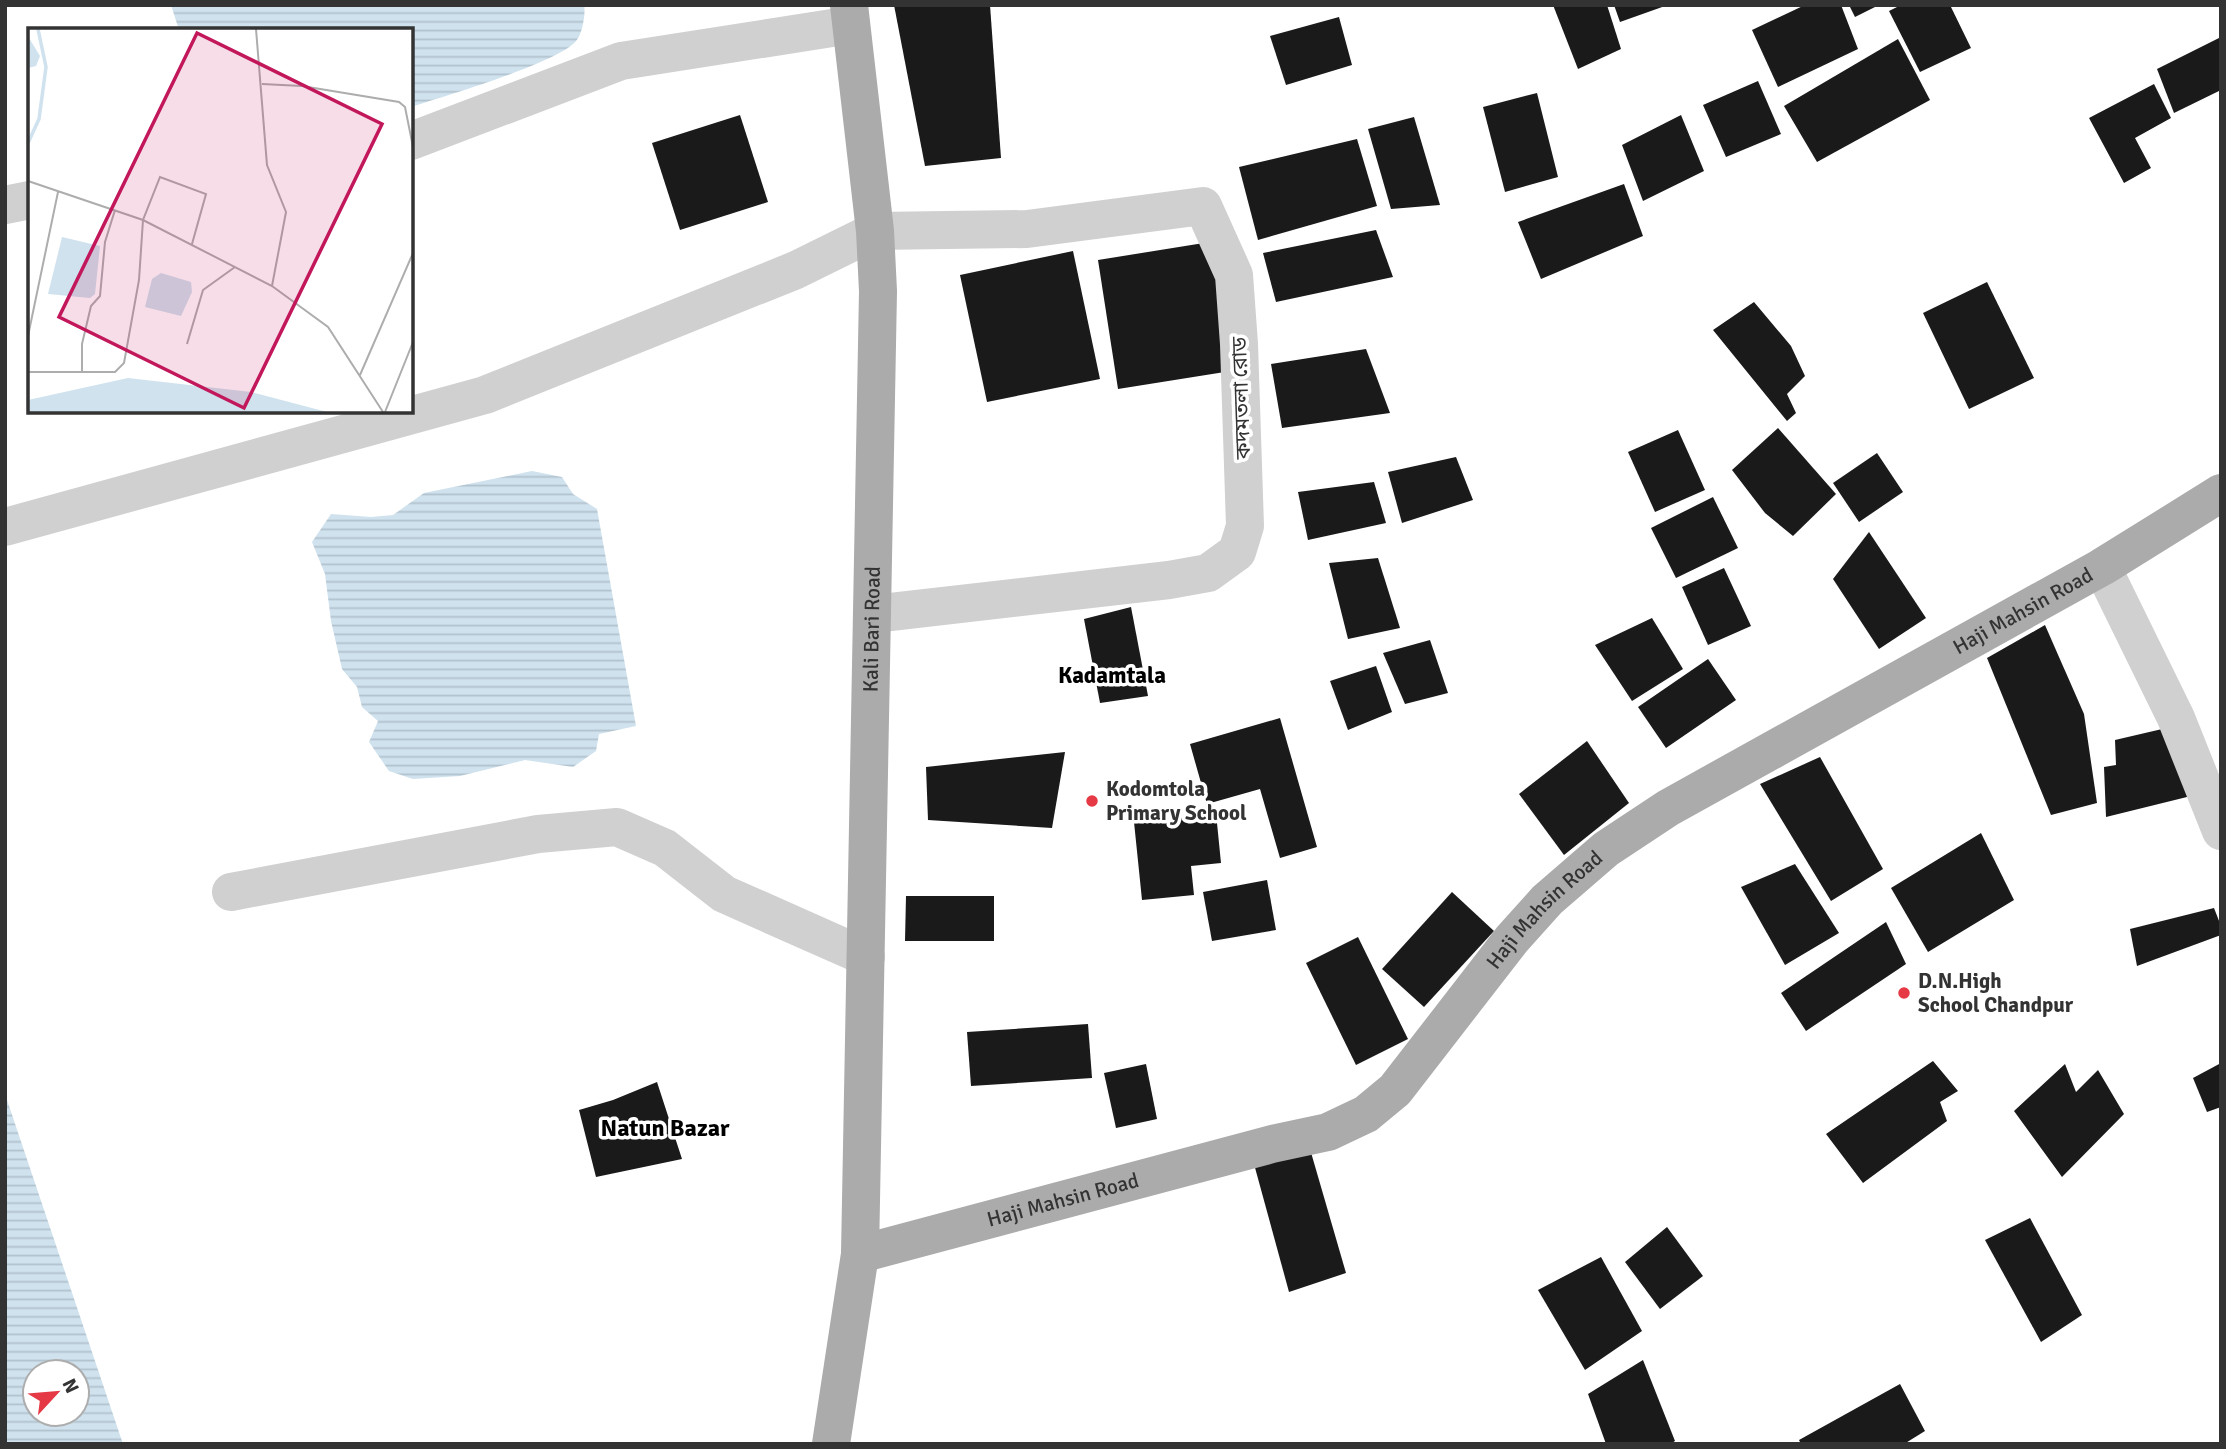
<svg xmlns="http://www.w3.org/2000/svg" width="2226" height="1449" font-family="Signika,'Noto Sans Bengali',sans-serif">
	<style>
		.water { fill: url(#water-rules); fill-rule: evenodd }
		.building { fill: #1a1a1a }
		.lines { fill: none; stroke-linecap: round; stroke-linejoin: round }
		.minor { stroke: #d0d0d0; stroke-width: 38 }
		.major { stroke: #ababab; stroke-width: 38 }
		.poi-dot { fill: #e63946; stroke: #fff; stroke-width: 2.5 }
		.labels { text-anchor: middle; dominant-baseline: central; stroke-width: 7; stroke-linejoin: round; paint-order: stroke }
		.street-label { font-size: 21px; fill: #333; stroke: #fff }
		.poi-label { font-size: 21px; font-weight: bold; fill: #333; stroke: #fff; text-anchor: start }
		.neighbourhood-label { font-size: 23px; font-weight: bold; fill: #000; stroke: #fff }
		.quarter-label { font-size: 24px; font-weight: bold; fill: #000; stroke: #fff }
		.inset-river { fill: none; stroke: #cfe2ee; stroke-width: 3.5 }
		.inset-road { fill: none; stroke: #adadad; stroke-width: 2 }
		.view { fill: #c2185b; fill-opacity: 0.15; stroke: #c2185b; stroke-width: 3.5 }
		.inset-edge { fill: none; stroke: #333; stroke-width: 3.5 }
	</style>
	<defs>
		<pattern id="water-rules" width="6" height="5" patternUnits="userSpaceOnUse" patternTransform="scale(1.75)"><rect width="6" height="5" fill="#cfe2ee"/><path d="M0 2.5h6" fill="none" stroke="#b2c2cd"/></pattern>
	</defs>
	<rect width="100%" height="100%" fill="#fff"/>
	<g class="water">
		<path d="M 171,5 L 584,5 C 586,13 582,35 576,41 C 558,63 444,96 411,107 L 411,30 L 179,30 Z"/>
		<path d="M 532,471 L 562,477 L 573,494 L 597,509 L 636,726 L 599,734 L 596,751 L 573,767 L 525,760 L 460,776 L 413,779 L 389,771 L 369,742 L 378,721 L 362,707 L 357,687 L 342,669 L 331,621 L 325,574 L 312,542 L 331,514 L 371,517 L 393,515 L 424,493 Z"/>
		<path d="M 5,1094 L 123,1444 L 5,1444 ZM 35,1372 L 77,1372 L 77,1414 L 35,1414 Z"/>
	</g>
	<g class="building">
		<path d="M 894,5 L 990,5 L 1001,158 L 925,166 Z"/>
		<path d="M 1553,5 L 1607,5 L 1621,49 L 1578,69 Z"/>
		<path d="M 1614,5 L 1665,5 L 1665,6 L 1620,22 Z"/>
		<path d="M 1805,5 L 1841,5 L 1858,49 L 1778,87 L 1752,30 Z"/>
		<path d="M 1849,5 L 1879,5 L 1855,17 Z"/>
		<path d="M 1901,5 L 1950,5 L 1971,48 L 1920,72 L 1889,11 Z"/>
		<path d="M 1339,17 L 1352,65 L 1286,85 L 1270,36 Z"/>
		<path d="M 2221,37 L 2221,90 L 2174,113 L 2157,69 Z"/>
		<path d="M 1898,39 L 1930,100 L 1817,162 L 1784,106 Z"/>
		<path d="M 1758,81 L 1781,134 L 1726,157 L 1703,105 Z"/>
		<path d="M 2154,84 L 2171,118 L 2135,138 L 2151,168 L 2124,183 L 2089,118 Z"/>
		<path d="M 1537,93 L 1558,177 L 1505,192 L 1483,107 Z"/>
		<path d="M 740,115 L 768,202 L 680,230 L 652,143 Z"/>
		<path d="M 1681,115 L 1704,171 L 1643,201 L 1622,145 Z"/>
		<path d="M 1414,117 L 1440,205 L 1391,209 L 1368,129 Z"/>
		<path d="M 1357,139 L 1377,206 L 1258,240 L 1239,167 Z"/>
		<path d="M 1624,184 L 1643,236 L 1541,279 L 1518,222 Z"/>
		<path d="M 1376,230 L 1393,277 L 1276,302 L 1263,253 Z"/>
		<path d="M 1210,242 L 1231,371 L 1118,389 L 1098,260 Z"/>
		<path d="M 1073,251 L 1100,379 L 987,402 L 960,275 Z"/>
		<path d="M 1987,282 L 2034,378 L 1969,409 L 1923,313 Z"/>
		<path d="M 1754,302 L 1791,346 L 1805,376 L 1787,394 L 1796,413 L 1787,421 L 1713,330 Z"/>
		<path d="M 1366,349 L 1390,413 L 1282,428 L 1271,364 Z"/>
		<path d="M 1778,428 L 1836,494 L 1793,536 L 1765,513 L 1732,470 Z"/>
		<path d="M 1678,430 L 1705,490 L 1655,512 L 1628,452 Z"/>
		<path d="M 1877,453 L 1903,492 L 1859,522 L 1833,483 Z"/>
		<path d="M 1456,457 L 1473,500 L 1402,523 L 1388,472 Z"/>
		<path d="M 1374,482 L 1386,523 L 1308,540 L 1298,492 Z"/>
		<path d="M 1713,497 L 1738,548 L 1676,578 L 1651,528 Z"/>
		<path d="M 1869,532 L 1926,618 L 1879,649 L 1833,579 Z"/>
		<path d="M 1378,558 L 1400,628 L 1348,639 L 1329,563 Z"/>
		<path d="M 1724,568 L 1751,626 L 1708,645 L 1682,587 Z"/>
		<path d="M 1131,607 L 1148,696 L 1100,703 L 1084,619 Z"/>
		<path d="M 1652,618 L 1683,669 L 1632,701 L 1595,645 Z"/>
		<path d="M 2045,625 L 2084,714 L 2097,803 L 2051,815 L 1987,658 Z"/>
		<path d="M 1430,640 L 1448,693 L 1405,704 L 1383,653 Z"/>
		<path d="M 1708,659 L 1736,700 L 1666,748 L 1638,707 Z"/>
		<path d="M 1376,666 L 1392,712 L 1348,730 L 1330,681 Z"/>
		<path d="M 1280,718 L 1317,847 L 1280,858 L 1260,789 L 1207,804 L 1190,744 Z"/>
		<path d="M 2175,726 L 2191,796 L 2106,817 L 2104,767 L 2116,765 L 2115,740 Z"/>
		<path d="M 1587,741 L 1629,803 L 1564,855 L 1519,794 Z"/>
		<path d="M 1065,752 L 1052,828 L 928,820 L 926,767 Z"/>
		<path d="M 1820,757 L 1883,869 L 1831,901 L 1760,784 Z"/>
		<path d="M 1216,813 L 1221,863 L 1191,866 L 1194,895 L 1142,900 L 1134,822 Z"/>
		<path d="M 1981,833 L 2014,900 L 1928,952 L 1891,888 Z"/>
		<path d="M 1795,864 L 1839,933 L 1785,965 L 1741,887 Z"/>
		<path d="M 1267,880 L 1276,930 L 1212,941 L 1203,892 Z"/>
		<path d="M 1452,892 L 1494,931 L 1424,1007 L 1382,969 Z"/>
		<path d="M 906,896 L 994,896 L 994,941 L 905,941 Z"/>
		<path d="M 2214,908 L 2221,926 L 2221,935 L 2137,966 L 2130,929 Z"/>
		<path d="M 1886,922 L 1906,964 L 1806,1031 L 1781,993 Z"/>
		<path d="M 1358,937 L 1408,1039 L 1356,1065 L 1306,963 Z"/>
		<path d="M 1088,1024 L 1092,1078 L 971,1086 L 967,1032 Z"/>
		<path d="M 1933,1061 L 1958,1091 L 1940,1102 L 1947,1121 L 1863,1183 L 1826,1134 Z"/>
		<path d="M 2221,1063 L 2221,1107 L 2207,1112 L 2193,1078 Z"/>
		<path d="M 1146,1064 L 1157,1119 L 1116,1128 L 1104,1073 Z"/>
		<path d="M 2065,1064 L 2076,1092 L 2098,1070 L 2124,1114 L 2062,1177 L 2014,1111 Z"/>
		<path d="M 657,1082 L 682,1159 L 596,1177 L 579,1110 L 613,1100 Z"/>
		<path d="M 1310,1149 L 1346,1273 L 1289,1292 L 1254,1164 Z"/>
		<path d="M 2030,1218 L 2082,1315 L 2041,1342 L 1985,1240 Z"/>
		<path d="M 1667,1227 L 1703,1276 L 1660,1309 L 1625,1262 Z"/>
		<path d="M 1601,1257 L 1642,1331 L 1585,1370 L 1538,1290 Z"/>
		<path d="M 1643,1360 L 1675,1441 L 1670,1444 L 1606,1444 L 1588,1394 Z"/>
		<path d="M 1900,1384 L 1925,1431 L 1904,1444 L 1801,1444 L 1799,1440 Z"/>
	</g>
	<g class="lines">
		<g class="minor">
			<path d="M 411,141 L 621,61 L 851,25"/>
			<path d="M 5,205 L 30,200"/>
			<path d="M 5,527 L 485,395 L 796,270 L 875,231 L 1027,229 L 1203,206 L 1234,275 L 1239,344 L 1245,526 L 1237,552 L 1208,573 L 1169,580 L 873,614"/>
			<path d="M 2102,567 L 2176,718 L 2221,831"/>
			<path d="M 231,892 L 538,834 L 617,827 L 665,848 L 724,894 L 866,957"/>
		</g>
		<g class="major">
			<path id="s1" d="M 860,1254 L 1272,1144 L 1328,1132 L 1366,1114 L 1395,1090 L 1512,939 L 1547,900 L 1606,849 L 1668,808 L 2102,567 L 2221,493"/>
			<path id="s2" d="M 831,1444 L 860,1254 L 878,291 L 875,231 L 849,5"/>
		</g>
	</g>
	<g class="poi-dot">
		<circle cx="1092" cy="801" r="7"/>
		<circle cx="1904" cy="993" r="7"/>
	</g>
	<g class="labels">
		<g class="street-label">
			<text transform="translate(1241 398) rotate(-92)">কদমতলা রোড</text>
			<text stroke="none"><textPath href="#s1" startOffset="1365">Haji Mahsin Road</textPath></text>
			<text stroke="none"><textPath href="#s2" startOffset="817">Kali Bari Road</textPath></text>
			<text stroke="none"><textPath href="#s1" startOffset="798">Haji Mahsin Road</textPath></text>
			<text stroke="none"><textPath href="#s1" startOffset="210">Haji Mahsin Road</textPath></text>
		</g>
		<g class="poi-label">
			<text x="1106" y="789">Kodomtola<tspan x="1106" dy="24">Primary School</tspan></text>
			<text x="1918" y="981">D.N.High<tspan x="1918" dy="24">School Chandpur</tspan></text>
		</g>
		<g class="neighbourhood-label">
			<text x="1112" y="675">Kadamtala</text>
		</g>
		<g class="quarter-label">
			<text x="665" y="1128">Natun Bazar</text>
		</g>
	</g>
	<g transform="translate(28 28)">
		<rect width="385" height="385" fill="#fff"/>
		<path d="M 1,10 L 12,28 L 8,38 L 0,40 ZM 34,209 L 72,218 L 67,266 L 62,270 L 20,266 ZM 133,245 L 163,254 L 164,264 L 153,288 L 117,279 L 124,251 ZM 100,350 L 223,364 L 299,384 L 0,384 L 0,372 Z" fill="#cfe2ee"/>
		<path class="inset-river" d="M 0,115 L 11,91 L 18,39 L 10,1"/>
		<path class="inset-road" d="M 228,1 L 239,137 L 258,184 L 244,258M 234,56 L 274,58 L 371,74 L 377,79 L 385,119M 0,153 L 115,192 L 244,258 L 300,299 L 355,384M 0,308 L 30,164M 159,316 L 175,262 L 207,239M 0,344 L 87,344 L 96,335 L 111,252 L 115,192 L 132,149 L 178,166 L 164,216M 54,344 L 54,316 L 63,278 L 72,268 L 77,214 L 87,182M 332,347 L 385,225M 357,384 L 385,314"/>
		<path class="view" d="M 169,5 L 354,96 L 216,380 L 31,289 Z"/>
		<rect width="385" height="385" class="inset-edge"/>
	</g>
	<rect width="2226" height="1449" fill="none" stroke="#333333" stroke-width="14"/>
	<g transform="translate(56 1393) rotate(64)"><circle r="33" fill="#ffffff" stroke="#adadad" stroke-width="2"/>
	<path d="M0-5L12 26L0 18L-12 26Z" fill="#e63946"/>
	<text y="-10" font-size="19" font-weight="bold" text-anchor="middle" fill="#333333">N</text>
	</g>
</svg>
